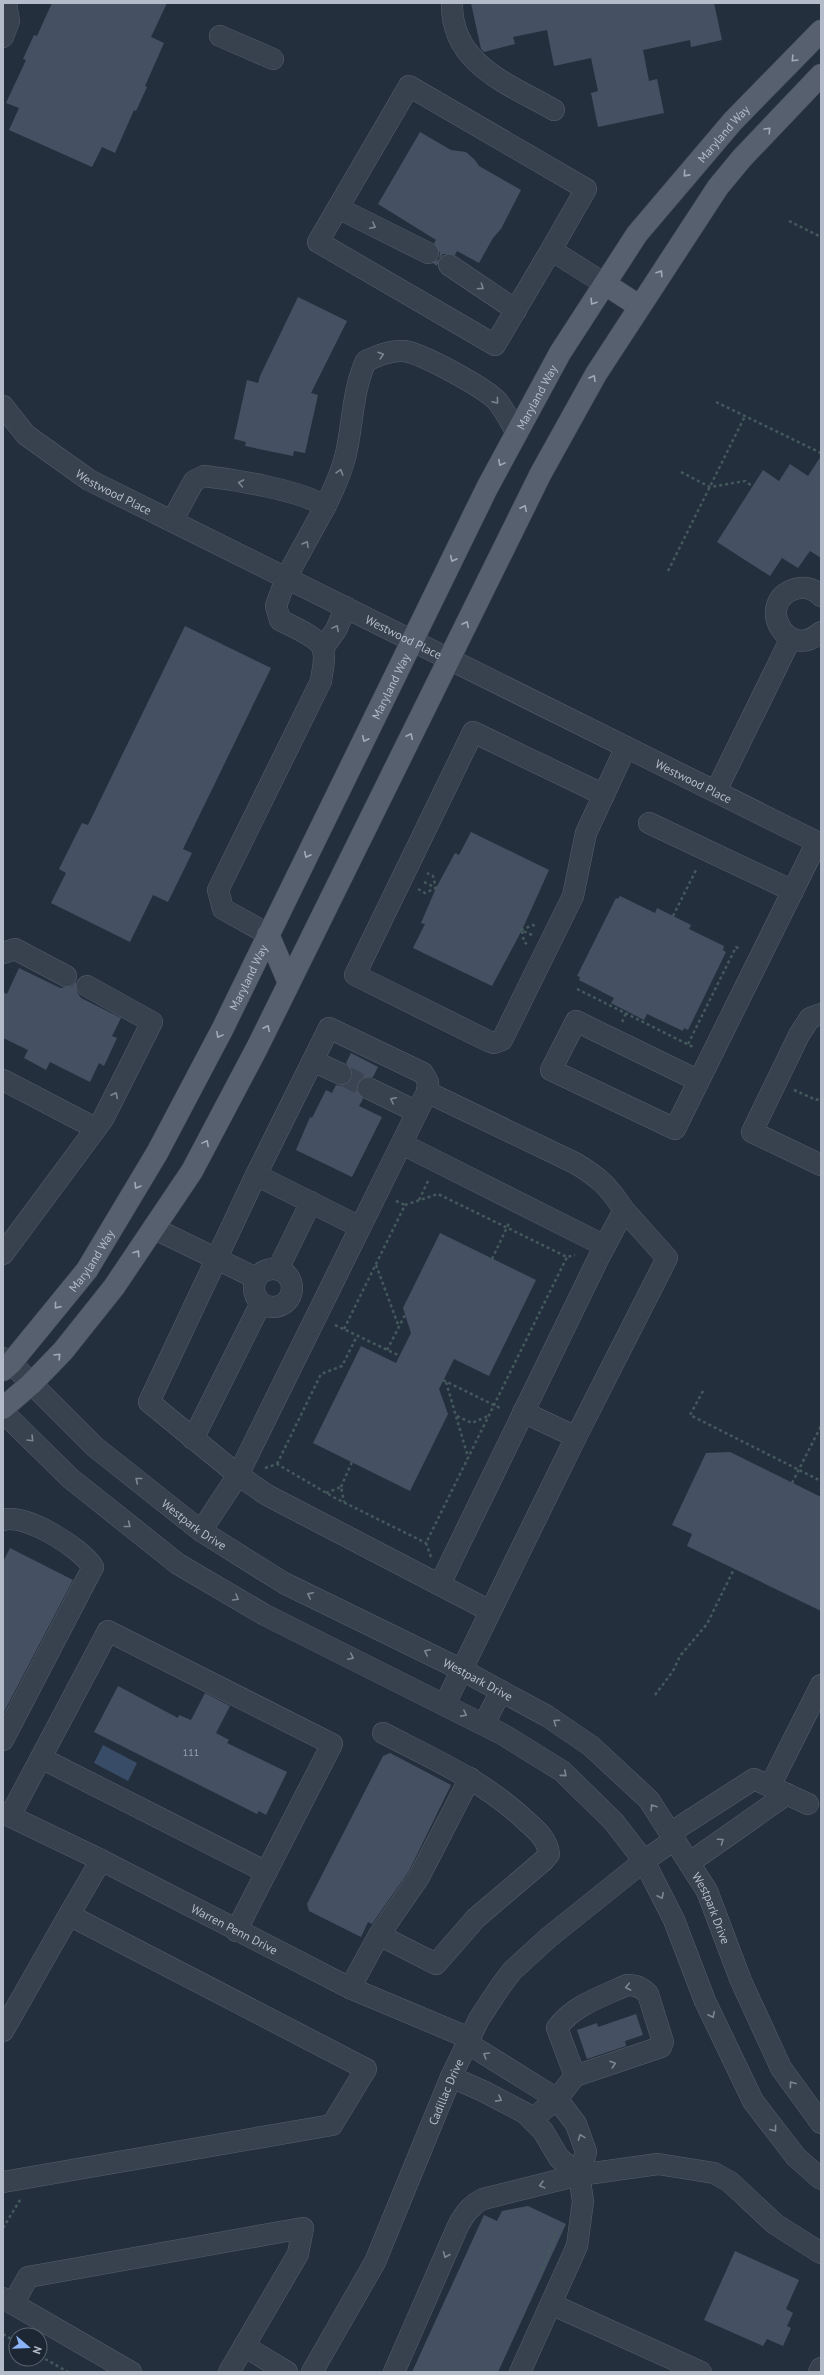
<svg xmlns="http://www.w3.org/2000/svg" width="824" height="2375" font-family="'PT Sans',sans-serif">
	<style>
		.water { fill: #394c67 }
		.building { fill: #455162 }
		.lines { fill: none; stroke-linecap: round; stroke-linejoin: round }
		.minor-tunnel { stroke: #3a4453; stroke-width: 21; stroke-dasharray: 21 10; stroke-linecap: butt }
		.minor-casing { stroke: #565f6c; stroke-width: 22 }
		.major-casing { stroke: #414a57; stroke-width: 23 }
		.path { stroke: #44595c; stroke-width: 2.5; stroke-dasharray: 3 3; stroke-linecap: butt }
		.minor { stroke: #38414e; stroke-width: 21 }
		.major { stroke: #56606e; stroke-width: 22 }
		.oneway { stroke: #a1aab7 }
		.oneway2 { stroke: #7c8592 }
		.labels { text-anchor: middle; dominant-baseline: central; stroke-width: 3; stroke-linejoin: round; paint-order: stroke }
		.number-label { font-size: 10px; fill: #98a1af }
		.street-label { font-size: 12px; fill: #b4bcc9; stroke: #1d2633 }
	</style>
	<rect width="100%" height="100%" fill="#242f3e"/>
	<path class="water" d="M 103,1745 L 137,1763 L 128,1781 L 94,1763 Z"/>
	<g class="building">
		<path d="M 52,3 L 167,3 L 151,37 L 164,43 L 145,86 L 147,87 L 136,111 L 134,110 L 115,153 L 102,147 L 92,167 L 9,130 L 19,108 L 6,103 L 26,60 L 23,59 L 34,35 L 37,36 Z"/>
		<path d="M 471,3 L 714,3 L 722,40 L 691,47 L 690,40 L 643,50 L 649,81 L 657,79 L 664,113 L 598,127 L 591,93 L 598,91 L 591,58 L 554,66 L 547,30 L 513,37 L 515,44 L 484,52 L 481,49 Z"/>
		<path d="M 420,132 L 451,150 L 466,152 L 475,160 L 479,166 L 521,190 L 501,229 L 493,238 L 479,263 L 457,251 L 455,255 L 443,254 L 439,259 L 437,266 L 433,263 L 439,259 L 440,253 L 434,243 L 436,240 L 378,204 Z"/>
		<path d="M 298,297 L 347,321 L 311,393 L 318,395 L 305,453 L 294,451 L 293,456 L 245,446 L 246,442 L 234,439 L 247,380 L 258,383 L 260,376 Z"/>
		<path d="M 821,456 L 821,558 L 810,551 L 798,568 L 782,558 L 770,576 L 717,542 L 763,470 L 779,481 L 790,464 L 808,476 Z"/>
		<path d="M 185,626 L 271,668 L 183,849 L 192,853 L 168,902 L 153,895 L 130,942 L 51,903 L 66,873 L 59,869 L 82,823 L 88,825 Z"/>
		<path d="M 471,832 L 549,870 L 522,930 L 492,986 L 413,948 L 425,924 L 421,923 L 436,888 L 455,853 L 459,855 Z"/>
		<path d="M 620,896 L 655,913 L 657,908 L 691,925 L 689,929 L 724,946 L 723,950 L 726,952 L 688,1030 L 684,1028 L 683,1031 L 647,1014 L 644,1020 L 611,1003 L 614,998 L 579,980 L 580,977 L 577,976 L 616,898 L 618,899 Z"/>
		<path d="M 19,968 L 60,988 L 72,986 L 76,982 L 77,992 L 81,998 L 121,1018 L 112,1036 L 117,1038 L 104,1066 L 99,1063 L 90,1082 L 50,1062 L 46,1070 L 24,1058 L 28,1050 L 3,1038 L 3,992 L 7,994 Z"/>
		<path d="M 351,1053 L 378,1067 L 373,1077 L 361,1078 L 356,1088 L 363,1099 L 359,1106 L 382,1117 L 352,1177 L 296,1150 L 310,1117 L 312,1118 L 326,1090 L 332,1093 L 336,1085 L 342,1086 L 352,1079 L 353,1073 L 346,1063 Z"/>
		<path d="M 440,1233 L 536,1280 L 489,1376 L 454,1359 L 439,1389 L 448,1414 L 410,1491 L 313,1443 L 361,1346 L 396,1363 L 411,1333 L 403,1308 Z"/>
		<path d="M 730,1452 L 821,1497 L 821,1611 L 687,1546 L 692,1534 L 672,1525 L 706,1453 Z"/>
		<path d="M 10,1548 L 73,1580 L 3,1714 L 3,1562 Z"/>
		<path d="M 118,1686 L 178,1718 L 179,1715 L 191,1720 L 205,1693 L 230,1706 L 216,1733 L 229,1740 L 227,1743 L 287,1772 L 266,1815 L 259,1811 L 257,1814 L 94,1732 Z"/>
		<path d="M 390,1753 L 451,1785 L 409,1871 L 372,1924 L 368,1922 L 361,1937 L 309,1911 L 307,1904 L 383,1756 Z"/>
		<path d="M 636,2014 L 643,2035 L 625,2041 L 626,2046 L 587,2059 L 577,2030 L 597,2023 L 598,2027 Z"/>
		<path d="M 528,2206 L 566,2224 L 498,2372 L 412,2372 L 484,2215 L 497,2221 L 502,2211 Z"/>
		<path d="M 735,2251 L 799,2280 L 786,2309 L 793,2313 L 787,2326 L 791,2328 L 783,2346 L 767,2339 L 763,2346 L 704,2320 Z"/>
	</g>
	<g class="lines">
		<path class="minor-tunnel" d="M 341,1074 L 368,1088"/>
		<defs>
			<g id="minor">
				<path d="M 452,3 C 451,65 509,84 554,110"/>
				<path d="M 220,36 L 273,59"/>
				<path d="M 3,37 L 9,21 L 6,3"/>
				<path d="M 338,208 L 428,253"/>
				<path d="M 551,250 L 495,345 L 318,242 L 409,86 L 586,189 L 551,250 L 605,284"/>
				<path d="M 449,265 L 516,310"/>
				<path id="s1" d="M 3,406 L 26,435 L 89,480 L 821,844"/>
				<path d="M 325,507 C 334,489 343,470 347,449 C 353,420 353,389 366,361 C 377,356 390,350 404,351 C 421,353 486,388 498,402 C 505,411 511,423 517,433"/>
				<path d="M 172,521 L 194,481 L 204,476 C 231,479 306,491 325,507 L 286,578 L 276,606 L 280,620 C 291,626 321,638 323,650 C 326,660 322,671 321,681 L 218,890 L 223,909 L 268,934"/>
				<path d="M 821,596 C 814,589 805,586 795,589 C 754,602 787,663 821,632"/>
				<path d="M 323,648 L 336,630 L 346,607"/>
				<path d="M 716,791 L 791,638"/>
				<path d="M 604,795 L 473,732 L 355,975 L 488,1041 L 494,1043 L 502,1040 L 573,896 L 586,833 L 626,747"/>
				<path d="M 649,823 L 793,891"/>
				<path d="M 3,953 L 15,949 L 66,976"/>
				<path d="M 821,1014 L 810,1018 L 799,1035 L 752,1132 L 821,1165"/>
				<path d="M 313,1061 L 341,1074"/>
				<path d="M 3,1080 L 95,1128"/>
				<path d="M 699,1081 L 576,1021 L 551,1070 L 675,1129 L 817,842"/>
				<path d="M 368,1088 L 417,1112"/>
				<path d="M 427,1092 L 575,1163 C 600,1178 608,1186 624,1210 L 599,1257 L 440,1584"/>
				<path d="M 402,1144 L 605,1246"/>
				<path d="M 256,1175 L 360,1227"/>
				<path d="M 153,1228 L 256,1278"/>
				<path d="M 3,1254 L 103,1119 L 152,1022 L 87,986"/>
				<circle cx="273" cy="1288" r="19"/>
				<path d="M 278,1269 L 311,1202"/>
				<path id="s2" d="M 3,1358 L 11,1363 L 95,1447 L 201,1531 L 284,1583 L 462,1670 L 547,1716 L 591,1746 L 649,1800 L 707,1891 L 741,1981 L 781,2068 L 821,2123"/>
				<path d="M 3,1412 L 70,1478 L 178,1564 L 265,1615 L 502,1734 L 562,1771 L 614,1822 L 644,1861 L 674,1920 L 705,2001 L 753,2101 L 796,2157 L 821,2179"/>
				<path d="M 523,1412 L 576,1437"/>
				<path d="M 193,1439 L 261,1303"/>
				<path d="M 3,1520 C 26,1513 81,1548 93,1567 L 3,1740"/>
				<path d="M 201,1531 L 238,1475 L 427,1092 L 428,1082 L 423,1073 L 329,1028 L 256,1175 L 149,1402 L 238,1475 L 267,1495 L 490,1611"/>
				<path d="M 445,1704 L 576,1437 L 667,1258 L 624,1210"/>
				<path d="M 484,1724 L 501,1691"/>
				<path d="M 41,1758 L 266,1872"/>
				<path d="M 770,1786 L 821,1685"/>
				<path id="s3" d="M 3,1813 L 101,1860 L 350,1988 L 469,2038"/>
				<path d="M 10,1816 L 108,1631 L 332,1744 L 236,1931"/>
				<path d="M 670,1833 L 754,1779 L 808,1804"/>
				<path d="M 689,1863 L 787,1794"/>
				<path d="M 379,1935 L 419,1877 L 470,1778"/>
				<path d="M 350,1988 L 379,1935 L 436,1964 L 476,1918 L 543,1861 L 549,1854 C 547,1838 536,1830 525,1820 C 484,1781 433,1759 383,1733"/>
				<path d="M 3,2031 L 69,1915"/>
				<path d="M 467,2043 L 557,2099 L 576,2124 L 586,2152 L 579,2175 L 583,2201 L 577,2246 L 520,2372"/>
				<path d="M 451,2077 L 483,2091 L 525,2113 L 543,2131 L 559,2158 L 579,2175"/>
				<path d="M 532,2119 L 557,2099 L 575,2076 L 661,2047 L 663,2042 L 648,1994 C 641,1987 636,1985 627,1985 C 603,1996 572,2006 557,2028 L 575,2076"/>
				<path d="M 3,2182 L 332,2125 L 366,2069 L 69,1915 L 101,1860"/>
				<path d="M 3,2298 L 131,2372"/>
				<path d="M 13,2304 L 28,2277 L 303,2228 L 298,2254 L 229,2372"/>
				<path d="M 551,2304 L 701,2372"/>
				<path d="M 244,2346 L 287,2372"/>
				<path id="s4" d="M 312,2372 L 375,2262 L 451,2077 L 479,2019 L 500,1987 L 512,1971 L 548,1938 L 644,1861 L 674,1840"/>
				<path d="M 394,2372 L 458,2226 C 465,2213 471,2205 483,2199 L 579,2175 L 658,2164 L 714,2173 L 730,2182 L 775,2224 L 821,2253"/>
				<path d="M 819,2372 L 821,2368"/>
			</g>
			<g id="major">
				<path d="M 605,284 L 639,306"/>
				<path d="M 268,934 L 289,983"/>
				<path id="s5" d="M 3,1370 L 11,1363 L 87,1270 L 157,1153 L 223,1028 L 487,488 L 560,353 L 637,234 L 733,121 L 821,31"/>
				<path d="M 3,1408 L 31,1384 L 63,1351 L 114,1287 L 192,1171 L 258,1046 L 541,473 L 596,374 L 718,187 L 742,158 L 821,75"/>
			</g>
		</defs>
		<use href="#minor" class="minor-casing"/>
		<use href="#major" class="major-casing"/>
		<g class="path">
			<path d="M 789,221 L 821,237"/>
			<path d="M 716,402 L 821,453"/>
			<path d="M 681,472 L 710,487 L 745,481 L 752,486"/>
			<path d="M 668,571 L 745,416"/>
			<path d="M 424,882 L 436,888 L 433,876 L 427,873"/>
			<path d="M 418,889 L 425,893 L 436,888"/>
			<path d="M 673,916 L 697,868"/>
			<path d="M 522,931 L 524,942 L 527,944"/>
			<path d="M 532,935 L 521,930 L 533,925 L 536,927"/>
			<path d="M 577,989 L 693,1047"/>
			<path d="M 622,1022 L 627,1011"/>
			<path d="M 688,1044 L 736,947 L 741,950"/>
			<path d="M 794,1090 L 816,1100 L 821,1098"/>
			<path d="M 419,1200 L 429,1179"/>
			<path d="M 396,1201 L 405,1205"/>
			<path d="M 492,1259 L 510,1221"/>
			<path d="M 376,1265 L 399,1327"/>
			<path d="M 335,1325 L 400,1356"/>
			<path d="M 344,1329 L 405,1205 L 438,1194 L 567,1257 L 575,1255"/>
			<path d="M 387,1350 L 405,1315"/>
			<path d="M 443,1380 L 502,1409"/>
			<path d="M 446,1382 L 468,1457"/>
			<path d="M 703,1391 L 690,1415 L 821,1481"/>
			<path d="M 457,1416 L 472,1423 L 488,1416"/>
			<path d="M 277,1464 L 321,1374 L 342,1366 L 357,1336"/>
			<path d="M 265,1468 L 277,1464 L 335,1498 L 426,1543"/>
			<path d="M 792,1483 L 821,1426"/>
			<path d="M 341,1487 L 352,1462"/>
			<path d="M 326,1493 L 341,1487 L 344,1502"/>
			<path d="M 431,1557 L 426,1543 L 567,1257"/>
			<path d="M 655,1695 L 673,1671 L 680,1656 L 707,1624 L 734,1569"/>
			<path d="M 3,2228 L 20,2200"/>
			<path d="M 542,2269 L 557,2231"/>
			<path d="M 3,2334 L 16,2342"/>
			<path d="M 40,2356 L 68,2372"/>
		</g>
		<use href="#minor" class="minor"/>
		<use href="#major" class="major"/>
	</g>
	<defs><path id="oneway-chevron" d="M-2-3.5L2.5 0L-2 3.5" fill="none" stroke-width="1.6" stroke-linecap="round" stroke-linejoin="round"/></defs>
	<g class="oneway">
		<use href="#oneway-chevron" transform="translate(794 59) rotate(134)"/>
		<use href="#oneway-chevron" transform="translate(768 130) rotate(-47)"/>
		<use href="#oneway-chevron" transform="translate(686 174) rotate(132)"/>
		<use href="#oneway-chevron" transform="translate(660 273) rotate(-57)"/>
		<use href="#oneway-chevron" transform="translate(593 302) rotate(123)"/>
		<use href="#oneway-chevron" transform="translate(593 378) rotate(-61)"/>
		<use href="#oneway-chevron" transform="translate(501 463) rotate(118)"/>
		<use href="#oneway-chevron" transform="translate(524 508) rotate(-63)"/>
		<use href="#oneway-chevron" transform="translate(453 559) rotate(116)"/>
		<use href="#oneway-chevron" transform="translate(466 624) rotate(-63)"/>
		<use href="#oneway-chevron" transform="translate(410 736) rotate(-64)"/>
		<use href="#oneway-chevron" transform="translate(365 739) rotate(116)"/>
		<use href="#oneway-chevron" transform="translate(307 855) rotate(116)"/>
		<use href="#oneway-chevron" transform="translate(267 1028) rotate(-64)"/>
		<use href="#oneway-chevron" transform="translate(219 1035) rotate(118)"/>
		<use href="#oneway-chevron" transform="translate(206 1143) rotate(-62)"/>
		<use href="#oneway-chevron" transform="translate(137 1186) rotate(121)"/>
		<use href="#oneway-chevron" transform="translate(137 1253) rotate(-56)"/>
		<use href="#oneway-chevron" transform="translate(57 1306) rotate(129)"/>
		<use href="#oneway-chevron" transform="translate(58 1356) rotate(-46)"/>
	</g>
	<g class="oneway2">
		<use href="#oneway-chevron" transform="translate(373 226) rotate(27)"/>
		<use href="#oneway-chevron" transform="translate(481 287) rotate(34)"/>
		<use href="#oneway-chevron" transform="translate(381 355) rotate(-17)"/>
		<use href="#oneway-chevron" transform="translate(496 401) rotate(50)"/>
		<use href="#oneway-chevron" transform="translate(340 472) rotate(-73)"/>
		<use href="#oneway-chevron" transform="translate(241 483) rotate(-169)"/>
		<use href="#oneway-chevron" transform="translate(306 544) rotate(-60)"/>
		<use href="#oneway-chevron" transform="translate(336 628) rotate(-62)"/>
		<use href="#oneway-chevron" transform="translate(115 1095) rotate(-63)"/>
		<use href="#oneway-chevron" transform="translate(393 1100) rotate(-154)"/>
		<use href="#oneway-chevron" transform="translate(31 1439) rotate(45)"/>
		<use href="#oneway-chevron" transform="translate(138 1480) rotate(-142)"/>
		<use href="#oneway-chevron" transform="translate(128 1525) rotate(38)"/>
		<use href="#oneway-chevron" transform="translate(310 1595) rotate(-154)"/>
		<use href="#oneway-chevron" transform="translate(236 1598) rotate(30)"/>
		<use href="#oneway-chevron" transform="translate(427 1652) rotate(-154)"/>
		<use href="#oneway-chevron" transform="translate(351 1657) rotate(26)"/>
		<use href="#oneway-chevron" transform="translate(464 1714) rotate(28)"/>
		<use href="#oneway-chevron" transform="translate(556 1722) rotate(-146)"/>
		<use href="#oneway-chevron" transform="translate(564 1774) rotate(41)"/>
		<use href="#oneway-chevron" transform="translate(653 1807) rotate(-123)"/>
		<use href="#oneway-chevron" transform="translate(721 1841) rotate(-35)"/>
		<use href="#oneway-chevron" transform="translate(661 1896) rotate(64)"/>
		<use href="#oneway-chevron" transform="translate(628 1987) rotate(169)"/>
		<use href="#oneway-chevron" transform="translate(712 2015) rotate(64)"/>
		<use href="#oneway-chevron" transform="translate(486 2055) rotate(-149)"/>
		<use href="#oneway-chevron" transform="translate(613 2064) rotate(-18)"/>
		<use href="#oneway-chevron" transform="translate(792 2084) rotate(-126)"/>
		<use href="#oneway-chevron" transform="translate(499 2099) rotate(28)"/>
		<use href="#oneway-chevron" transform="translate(774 2129) rotate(53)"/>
		<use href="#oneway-chevron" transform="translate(581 2137) rotate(-110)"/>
		<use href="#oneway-chevron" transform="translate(542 2185) rotate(165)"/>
		<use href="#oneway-chevron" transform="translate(446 2255) rotate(113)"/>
	</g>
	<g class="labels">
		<g class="number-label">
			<text x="191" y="1752">111</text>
		</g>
		<g class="street-label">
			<text stroke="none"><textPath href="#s5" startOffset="1437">Maryland Way</textPath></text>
			<text stroke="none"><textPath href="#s5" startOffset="1113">Maryland Way</textPath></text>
			<text stroke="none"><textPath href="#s1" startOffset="142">Westwood Place</textPath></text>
			<text stroke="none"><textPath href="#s1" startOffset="466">Westwood Place</textPath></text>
			<text stroke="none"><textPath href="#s5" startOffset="789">Maryland Way</textPath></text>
			<text stroke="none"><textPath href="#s1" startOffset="790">Westwood Place</textPath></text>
			<text stroke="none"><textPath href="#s5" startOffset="465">Maryland Way</textPath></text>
			<text stroke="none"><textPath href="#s5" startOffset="141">Maryland Way</textPath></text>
			<text stroke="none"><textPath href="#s2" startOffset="254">Westpark Drive</textPath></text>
			<text stroke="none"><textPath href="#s2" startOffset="578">Westpark Drive</textPath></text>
			<text stroke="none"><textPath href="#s2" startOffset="914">Westpark Drive</textPath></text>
			<text stroke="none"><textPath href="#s3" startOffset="259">Warren Penn Drive</textPath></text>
			<text stroke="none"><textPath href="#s4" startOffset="311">Cadillac Drive</textPath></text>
		</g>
	</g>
	<rect width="824" height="2375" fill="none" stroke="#b4bcc9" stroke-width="8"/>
	<g transform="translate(28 2347) rotate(109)"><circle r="19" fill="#1d2633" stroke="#59626f"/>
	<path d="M0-3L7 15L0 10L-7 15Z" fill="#8ab4f8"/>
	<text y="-6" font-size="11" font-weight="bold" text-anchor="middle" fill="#b4bcc9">N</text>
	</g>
</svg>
